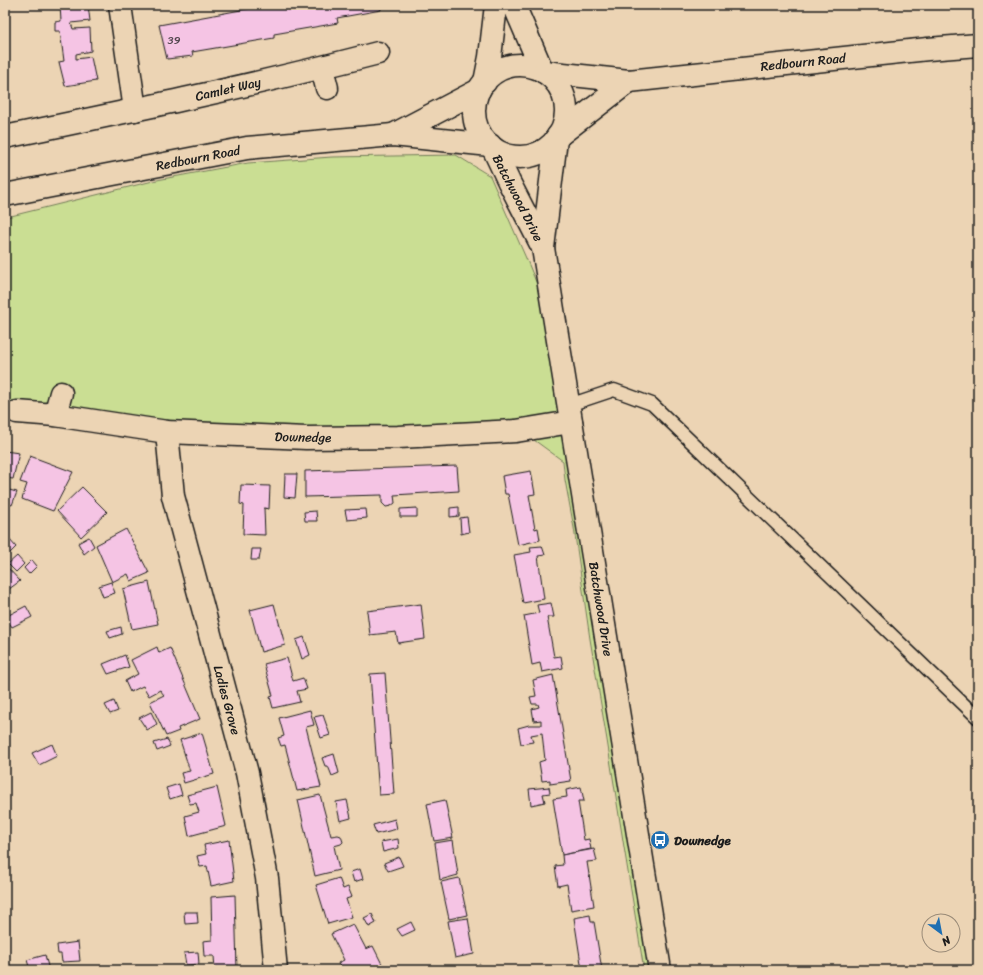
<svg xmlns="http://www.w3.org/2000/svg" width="983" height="975" font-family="Sriracha,sans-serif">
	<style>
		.green { fill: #cade93; stroke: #737d58 }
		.building { fill: #f5c4e4; stroke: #1c1c1c }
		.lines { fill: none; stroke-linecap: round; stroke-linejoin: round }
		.lane-casing { stroke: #1c1c1c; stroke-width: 15 }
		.street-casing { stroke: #1c1c1c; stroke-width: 25 }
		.secondary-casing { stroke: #1c1c1c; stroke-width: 25 }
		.primary-casing { stroke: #1c1c1c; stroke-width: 25 }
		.lane { stroke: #ecd4b4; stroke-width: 12 }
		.street { stroke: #ecd4b4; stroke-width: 22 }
		.secondary { stroke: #ecd4b4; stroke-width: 22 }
		.primary { stroke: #ecd4b4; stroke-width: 22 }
		.labels { text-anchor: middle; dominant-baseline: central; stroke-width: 3; stroke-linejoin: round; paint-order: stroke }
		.number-label { font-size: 11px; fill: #52464e }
		.street-label { font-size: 13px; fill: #1c1c1c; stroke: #ecd4b4 }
		.poi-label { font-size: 13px; font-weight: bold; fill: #1c1c1c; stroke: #ecd4b4; text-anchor: start }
	</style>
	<rect width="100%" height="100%" fill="#ecd4b4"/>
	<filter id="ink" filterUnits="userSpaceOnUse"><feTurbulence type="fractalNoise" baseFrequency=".025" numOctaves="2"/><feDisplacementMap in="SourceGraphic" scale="8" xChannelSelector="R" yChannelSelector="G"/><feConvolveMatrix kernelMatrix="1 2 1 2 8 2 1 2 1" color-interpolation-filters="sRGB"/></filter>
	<g filter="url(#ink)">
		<g class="green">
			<path d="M 456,155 L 490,176 L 529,265 L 561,342 L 559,421 L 307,435 L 5,416 L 5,233 L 7,217 L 157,180 L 248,163 L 332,157 Z"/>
			<path d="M 578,429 L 665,970 L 644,970 L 624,847 L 607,740 L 590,639 L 574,528 L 565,480 L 563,461 L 523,432 Z"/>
		</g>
		<g class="building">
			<path d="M 60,5 L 88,5 L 90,21 L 71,23 L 73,29 L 90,28 L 91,51 L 76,54 L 76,59 L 91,57 L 96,81 L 65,86 L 59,62 L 64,61 L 60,31 L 55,31 L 55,22 L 61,21 Z"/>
			<path d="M 263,5 L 380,5 L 381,10 L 337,18 L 338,23 L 274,34 L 274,38 L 192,52 L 193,56 L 167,59 L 159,25 L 263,6 Z"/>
			<path d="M 5,71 L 7,92 L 5,93 Z"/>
			<path d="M 5,451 L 19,453 L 13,479 L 5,478 Z"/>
			<path d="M 30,456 L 73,472 L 53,511 L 22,499 L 27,484 L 20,482 Z"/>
			<path d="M 457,466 L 459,491 L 394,495 L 395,503 L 391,506 L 386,507 L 382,503 L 382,495 L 305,497 L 305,471 Z"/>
			<path d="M 531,471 L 535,494 L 529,495 L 535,529 L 538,528 L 540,540 L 518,545 L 508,494 L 505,494 L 502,476 Z"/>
			<path d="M 285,474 L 297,474 L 295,498 L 284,497 Z"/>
			<path d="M 241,485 L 270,486 L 269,509 L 264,508 L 265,535 L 243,534 L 244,505 L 240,504 Z"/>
			<path d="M 82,487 L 107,512 L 81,537 L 57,511 Z"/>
			<path d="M 5,489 L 17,492 L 12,505 L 5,503 Z"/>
			<path d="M 459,507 L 459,516 L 450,517 L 450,508 Z"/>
			<path d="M 417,508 L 417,517 L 400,517 L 400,509 Z"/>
			<path d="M 366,509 L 367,518 L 347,520 L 345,510 Z"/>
			<path d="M 316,511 L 317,521 L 305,521 L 304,512 Z"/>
			<path d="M 467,517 L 469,532 L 461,534 L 460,518 Z"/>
			<path d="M 126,529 L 149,573 L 131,581 L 128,574 L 112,582 L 96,545 Z"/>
			<path d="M 89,537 L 94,546 L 84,554 L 78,543 Z"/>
			<path d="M 9,539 L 16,547 L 6,557 L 5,556 L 5,543 Z"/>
			<path d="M 542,546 L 545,555 L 538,556 L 544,599 L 523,603 L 514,555 L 531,552 L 530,547 Z"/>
			<path d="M 252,549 L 261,549 L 259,560 L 251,560 Z"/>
			<path d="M 17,556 L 24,564 L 16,572 L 8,564 Z"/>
			<path d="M 32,560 L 37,566 L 29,574 L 24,568 Z"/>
			<path d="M 6,566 L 20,581 L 5,592 L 5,567 Z"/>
			<path d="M 111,582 L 115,593 L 103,597 L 99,586 Z"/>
			<path d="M 149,582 L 158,624 L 132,629 L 123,589 Z"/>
			<path d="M 551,603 L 554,617 L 547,617 L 554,657 L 561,656 L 563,668 L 542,672 L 540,663 L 532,665 L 524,616 L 539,613 L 537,605 Z"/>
			<path d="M 274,604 L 285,645 L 261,652 L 250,610 Z"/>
			<path d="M 421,604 L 425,639 L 398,643 L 396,632 L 370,635 L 367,611 Z"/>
			<path d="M 26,606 L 32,617 L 12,627 L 5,617 Z"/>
			<path d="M 121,627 L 122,634 L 110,638 L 107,631 Z"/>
			<path d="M 304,637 L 310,655 L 302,659 L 296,640 Z"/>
			<path d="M 157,647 L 159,653 L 170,648 L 200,719 L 178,728 L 179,731 L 166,736 L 150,702 L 164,695 L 160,690 L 149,696 L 143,686 L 130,692 L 125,681 L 138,674 L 131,660 Z"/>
			<path d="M 125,655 L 129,667 L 108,674 L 103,664 Z"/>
			<path d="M 287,658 L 293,681 L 303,678 L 307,689 L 297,691 L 300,702 L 273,708 L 270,697 L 273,696 L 264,664 Z"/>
			<path d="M 385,673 L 394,794 L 379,795 L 370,674 Z"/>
			<path d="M 553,675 L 571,781 L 550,784 L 550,780 L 542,781 L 539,762 L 545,760 L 542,733 L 531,735 L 533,742 L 521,744 L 518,728 L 529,725 L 541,725 L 541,720 L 534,721 L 532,709 L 539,707 L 538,704 L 532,704 L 530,697 L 536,696 L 533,680 Z"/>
			<path d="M 114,701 L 118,711 L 110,714 L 105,705 Z"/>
			<path d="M 310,710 L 314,725 L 306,727 L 321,787 L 297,791 L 285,745 L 281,746 L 278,738 L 284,736 L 279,718 Z"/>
			<path d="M 151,712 L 157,724 L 147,730 L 139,718 Z"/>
			<path d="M 323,715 L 330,735 L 321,738 L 314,717 Z"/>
			<path d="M 202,733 L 214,774 L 184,783 L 181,773 L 190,771 L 180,740 Z"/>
			<path d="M 167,739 L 170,746 L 157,751 L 154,743 Z"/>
			<path d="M 52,744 L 57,756 L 39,765 L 32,753 Z"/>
			<path d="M 334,754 L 339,773 L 332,776 L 328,766 L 325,766 L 322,758 Z"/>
			<path d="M 179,784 L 182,795 L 170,799 L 166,788 Z"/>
			<path d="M 217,787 L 226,826 L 189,836 L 185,816 L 199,812 L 196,803 L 190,804 L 187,795 Z"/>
			<path d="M 549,787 L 550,793 L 543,794 L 545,802 L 531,805 L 529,789 Z"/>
			<path d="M 581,787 L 584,801 L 578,801 L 584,840 L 589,839 L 591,849 L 562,855 L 553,799 L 567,797 L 566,790 Z"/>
			<path d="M 320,795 L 331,836 L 338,835 L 341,836 L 343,842 L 341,844 L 334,846 L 339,870 L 315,876 L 298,800 Z"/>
			<path d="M 347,800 L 351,818 L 340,821 L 336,802 Z"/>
			<path d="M 445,800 L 453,838 L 434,841 L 427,804 Z"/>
			<path d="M 395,819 L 397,829 L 376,834 L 373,825 Z"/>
			<path d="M 398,839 L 399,848 L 383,852 L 381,842 Z"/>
			<path d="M 229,840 L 234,881 L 211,886 L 207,866 L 200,867 L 197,856 L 206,854 L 204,845 Z"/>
			<path d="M 453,840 L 458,875 L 440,880 L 435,843 Z"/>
			<path d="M 594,849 L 597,861 L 587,862 L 594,906 L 571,910 L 567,884 L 558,886 L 555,866 L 563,865 L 562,855 Z"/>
			<path d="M 399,857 L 403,866 L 388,871 L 384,863 Z"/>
			<path d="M 360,869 L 363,879 L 354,882 L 351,872 Z"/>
			<path d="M 339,878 L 343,889 L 348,887 L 352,897 L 346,899 L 352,917 L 328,924 L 316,885 Z"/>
			<path d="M 459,878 L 467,915 L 449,919 L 441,882 Z"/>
			<path d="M 235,895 L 237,970 L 215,970 L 214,956 L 204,956 L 203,941 L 212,940 L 211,897 Z"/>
			<path d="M 184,912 L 197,912 L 198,923 L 185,924 Z"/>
			<path d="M 372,914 L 376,923 L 369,927 L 364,918 Z"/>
			<path d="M 590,915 L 591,922 L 594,922 L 602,970 L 582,970 L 574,918 Z"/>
			<path d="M 468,918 L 474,954 L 455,958 L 448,921 Z"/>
			<path d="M 411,922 L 415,930 L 402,936 L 397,929 Z"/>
			<path d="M 353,924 L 366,949 L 373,946 L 383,966 L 375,970 L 342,970 L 338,963 L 344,960 L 331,934 Z"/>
			<path d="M 78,942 L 80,961 L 62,962 L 61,954 L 58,954 L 57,945 Z"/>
			<path d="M 198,952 L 199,964 L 186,965 L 184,953 Z"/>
			<path d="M 45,955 L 49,970 L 30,970 L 27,960 Z"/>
			<path d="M 480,964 L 483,970 L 468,970 Z"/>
		</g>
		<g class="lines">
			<defs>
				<path id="lane" d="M 569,405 L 614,390 L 652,404 L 978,718"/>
				<g id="street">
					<path d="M 120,5 L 135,110"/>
					<path d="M 322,68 L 327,88"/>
					<path d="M 5,137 C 130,111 255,85 378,53"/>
					<path d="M 17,412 L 55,415 L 167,432 L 306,438 L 398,437 L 516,431 L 571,422"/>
					<path d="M 55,415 L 61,393"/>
					<path d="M 167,432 L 173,496 L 247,773 L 267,878 L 276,970"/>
				</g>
				<g id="secondary">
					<path d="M 556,139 L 543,248 L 660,970"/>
					<path d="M 493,148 L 509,182 L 543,248"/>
				</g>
				<g id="primary">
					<path d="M 514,5 L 542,70"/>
					<circle cx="520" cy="111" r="46"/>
					<path d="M 544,72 L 629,81 L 928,49 L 978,45"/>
					<path d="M 485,82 L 490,57 L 496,5"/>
					<path d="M 393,135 L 479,90"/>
					<path d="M 558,136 L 629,81"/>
					<path d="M 5,195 L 247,148 L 393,135 L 490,145"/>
				</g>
			</defs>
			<use href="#lane" class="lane-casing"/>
			<use href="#street" class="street-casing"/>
			<use href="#secondary" class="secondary-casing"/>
			<use href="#primary" class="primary-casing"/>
			<use href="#lane" class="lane"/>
			<use href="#street" class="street"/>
			<use href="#secondary" class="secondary"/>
			<use href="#primary" class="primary"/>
		</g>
	</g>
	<defs>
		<symbol id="bus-disc" viewBox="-11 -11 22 22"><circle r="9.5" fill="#1f6fb2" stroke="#ecd4b4"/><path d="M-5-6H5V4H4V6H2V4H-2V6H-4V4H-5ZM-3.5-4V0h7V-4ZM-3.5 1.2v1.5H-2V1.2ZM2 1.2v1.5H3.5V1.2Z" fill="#fff"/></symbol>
	</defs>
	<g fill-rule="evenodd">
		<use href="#bus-disc" x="649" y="829" width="22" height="22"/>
	</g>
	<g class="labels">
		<g class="number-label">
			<text x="174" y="40">39</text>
		</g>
		<g class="street-label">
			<text transform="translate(803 62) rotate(-6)">Redbourn Road</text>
			<text transform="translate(228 89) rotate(-13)">Camlet Way</text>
			<text transform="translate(198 158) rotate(-11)">Redbourn Road</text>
			<text transform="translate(518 198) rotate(63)">Batchwood Drive</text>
			<text transform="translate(303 437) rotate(1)">Downedge</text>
			<text transform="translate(601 609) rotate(81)">Batchwood Drive</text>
			<text transform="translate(227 700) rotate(75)">Ladies Grove</text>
		</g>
		<g class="poi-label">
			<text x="674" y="840">Downedge</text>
		</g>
	</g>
	<rect width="983" height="975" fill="none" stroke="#ecd4b4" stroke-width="20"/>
	<rect x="10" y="10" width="963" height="955" fill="none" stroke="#1c1c1c" stroke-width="1.5" filter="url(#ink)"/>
	<g transform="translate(941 933) rotate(148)"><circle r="19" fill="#ecd4b4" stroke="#998a77"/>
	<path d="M0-3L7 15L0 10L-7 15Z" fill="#1f6fb2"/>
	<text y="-6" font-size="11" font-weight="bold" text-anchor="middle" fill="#1c1c1c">N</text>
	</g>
</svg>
